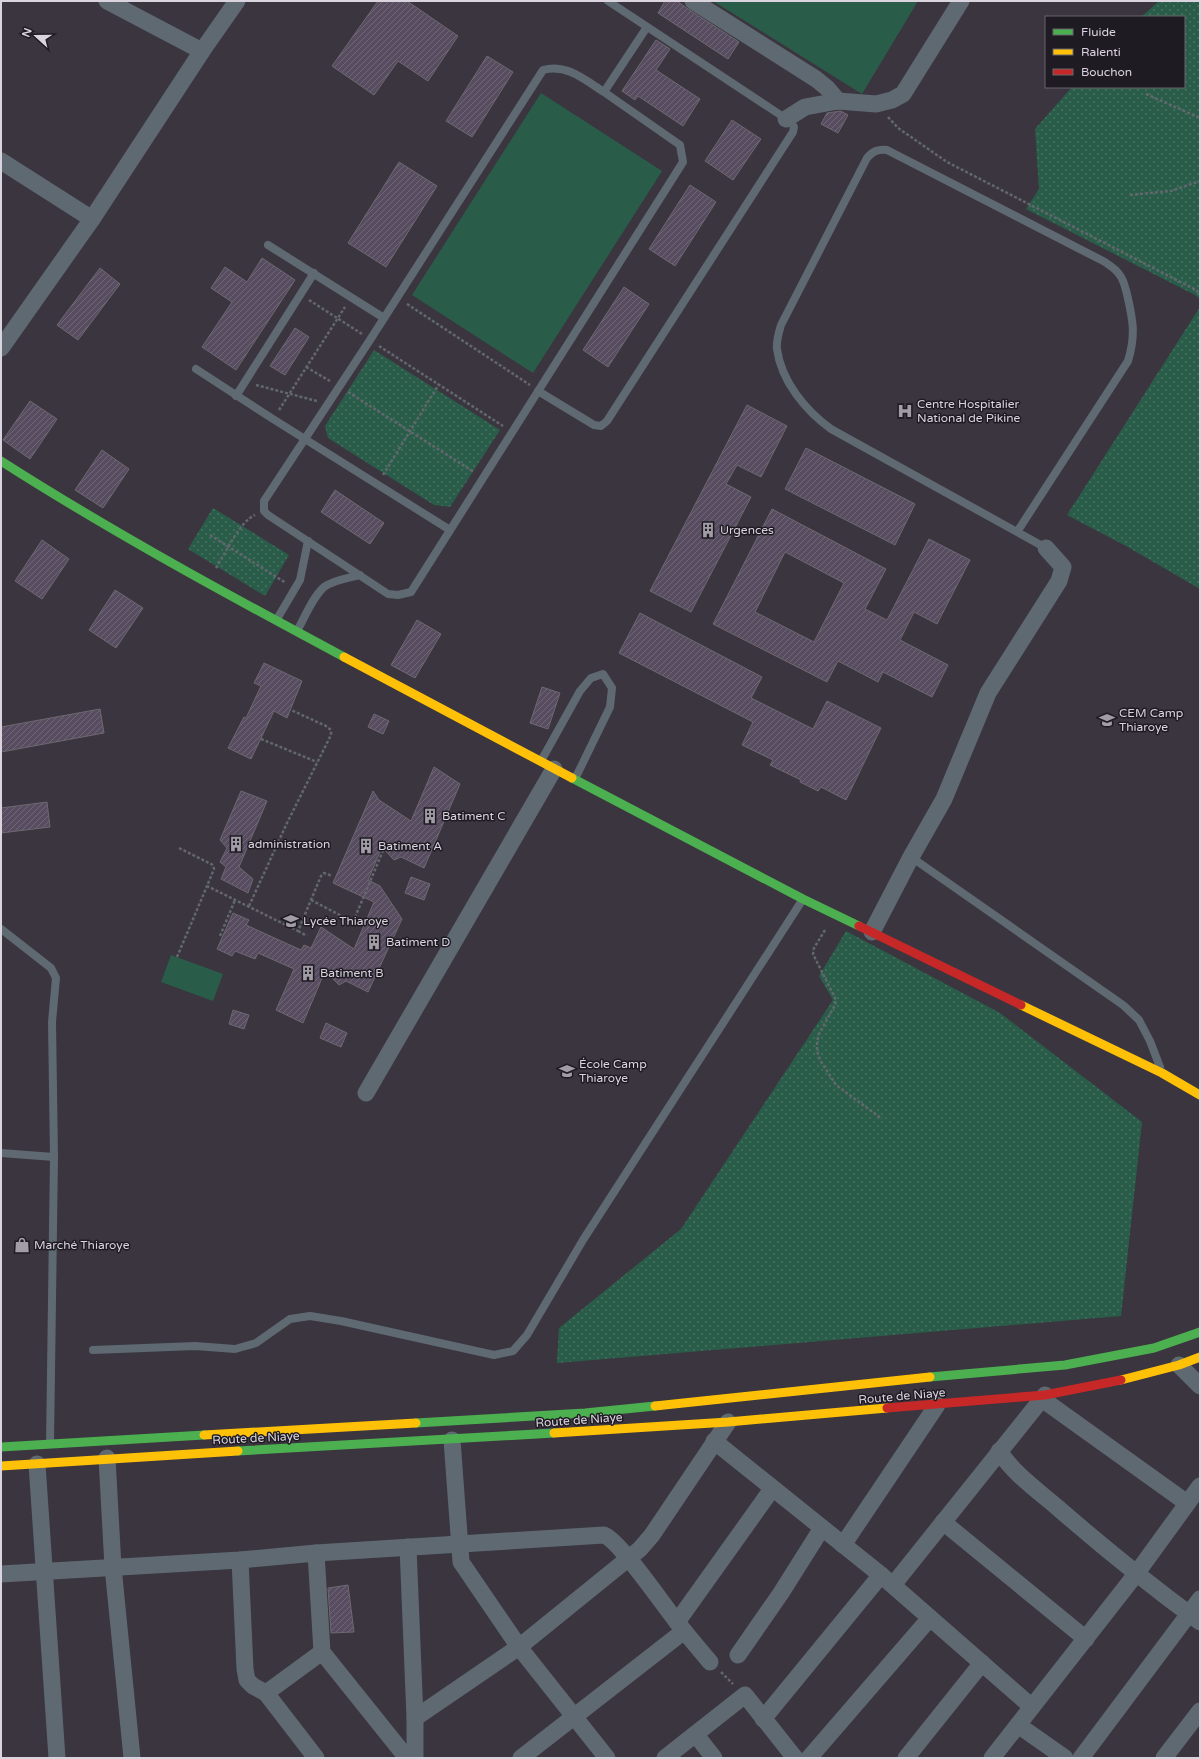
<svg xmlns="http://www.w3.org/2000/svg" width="1201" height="1759" font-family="'Varela Round',sans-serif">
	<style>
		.grass { fill: #2a5d49 }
		.garden { fill: url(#garden-dots) }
		.building { fill: url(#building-hatch); stroke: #6d6870; fill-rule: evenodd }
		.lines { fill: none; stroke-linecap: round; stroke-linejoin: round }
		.path { stroke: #62676e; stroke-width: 2.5; stroke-dasharray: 3 2; stroke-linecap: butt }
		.lane { stroke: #5f6971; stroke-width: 8 }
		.street { stroke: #5f6971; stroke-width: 17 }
		.fast { stroke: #4caf50; stroke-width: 9 }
		.slow { stroke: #ffc107; stroke-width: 9 }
		.jam { stroke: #c62828; stroke-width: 9 }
		.labels { text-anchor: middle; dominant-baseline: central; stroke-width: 3; stroke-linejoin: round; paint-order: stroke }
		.poi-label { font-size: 12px; fill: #d9d4de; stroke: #1f1b23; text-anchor: start }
		.street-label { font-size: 12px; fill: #d9d4de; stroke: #1f1b23 }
	</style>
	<defs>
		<pattern id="garden-dots" width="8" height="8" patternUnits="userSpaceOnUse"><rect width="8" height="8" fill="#2a5d49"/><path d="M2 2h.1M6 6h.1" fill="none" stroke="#487363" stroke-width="1.8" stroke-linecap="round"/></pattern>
		<pattern id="building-hatch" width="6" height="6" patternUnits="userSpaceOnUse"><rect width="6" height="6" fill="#584d60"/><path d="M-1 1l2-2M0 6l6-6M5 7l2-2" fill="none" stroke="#6f6676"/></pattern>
	</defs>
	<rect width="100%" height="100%" fill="#3a353e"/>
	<g class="grass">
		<path d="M 713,1 L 918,1 L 862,94 Z"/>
		<path d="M 541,93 L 662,171 L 533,373 L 412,295 Z"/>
		<path d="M 171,955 L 223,974 L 213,1001 L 161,982 Z"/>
	</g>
	<g class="garden">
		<path d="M 1159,1 L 1200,1 L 1200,302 L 1199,298 L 1195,295 L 1026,209 L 1039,189 L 1035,129 L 1072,87 L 1184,87 L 1184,17 L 1141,17 Z"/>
		<path d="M 1200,307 L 1200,589 L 1126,546 L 1067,515 Z"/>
		<path d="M 374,350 L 500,430 L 450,507 L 434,505 L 328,438 L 325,426 Z"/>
		<path d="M 213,508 L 289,555 L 265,596 L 188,549 Z"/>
		<path d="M 846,931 L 1000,1013 L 1142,1122 L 1121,1316 L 557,1363 L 559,1328 L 681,1229 L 833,1000 L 819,976 Z"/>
	</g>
	<g class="building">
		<path d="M 378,1 L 407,1 L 458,36 L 428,81 L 398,61 L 374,95 L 332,66 Z"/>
		<path d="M 665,1 L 677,1 L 688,9 L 739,42 L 728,59 L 658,13 Z"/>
		<path d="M 656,40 L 670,49 L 656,70 L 700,99 L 683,126 L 638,96 L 635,100 L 622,91 Z"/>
		<path d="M 487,56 L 513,72 L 472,137 L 446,121 Z"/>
		<path d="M 841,111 L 848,115 L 838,133 L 821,124 L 827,113 Z"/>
		<path d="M 732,120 L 761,139 L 733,180 L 705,161 Z"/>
		<path d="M 399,162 L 437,186 L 386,267 L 348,243 Z"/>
		<path d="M 690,185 L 716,202 L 675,266 L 649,249 Z"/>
		<path d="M 262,258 L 295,280 L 236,370 L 202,347 L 232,302 L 211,288 L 225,267 L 247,282 Z"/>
		<path d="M 100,268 L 120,284 L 78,340 L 57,325 Z"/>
		<path d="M 624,287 L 649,304 L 608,367 L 583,350 Z"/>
		<path d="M 295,328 L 309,337 L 285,375 L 270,366 Z"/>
		<path d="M 30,401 L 57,419 L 30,459 L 3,440 Z"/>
		<path d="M 747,405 L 787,426 L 761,477 L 737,465 L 726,484 L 751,497 L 691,612 L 650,591 Z"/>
		<path d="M 806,448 L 915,504 L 895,545 L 785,489 Z"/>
		<path d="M 102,450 L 129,469 L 103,508 L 75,490 Z"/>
		<path d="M 335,490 L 384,523 L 370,544 L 321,512 Z"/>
		<path d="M 772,509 L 886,569 L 865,609 L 887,620 L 929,539 L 970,560 L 937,624 L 914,612 L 900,640 L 948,665 L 932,697 L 883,672 L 878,682 L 838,661 L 827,682 L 713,624 ZM 785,552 L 844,583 L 814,642 L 755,612 Z"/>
		<path d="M 42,540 L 69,559 L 42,599 L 15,581 Z"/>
		<path d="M 115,590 L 143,608 L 116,648 L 89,630 Z"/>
		<path d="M 640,613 L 762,677 L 751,698 L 813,729 L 827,701 L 881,728 L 846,800 L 821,787 L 818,791 L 800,782 L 801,780 L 770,765 L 773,760 L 742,745 L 753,722 L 619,653 Z"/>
		<path d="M 417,620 L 441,634 L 415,678 L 391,665 Z"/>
		<path d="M 264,663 L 302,681 L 287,718 L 274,711 L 251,759 L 228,748 L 244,717 L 246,718 L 261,686 L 254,683 Z"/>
		<path d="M 542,687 L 560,693 L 548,729 L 530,723 Z"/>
		<path d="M 100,709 L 104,733 L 1,752 L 1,727 Z"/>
		<path d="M 374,714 L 389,721 L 383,734 L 368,727 Z"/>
		<path d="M 434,767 L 460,784 L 424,868 L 401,857 L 394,860 L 382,847 L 368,880 L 380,886 L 402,919 L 368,992 L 346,981 L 339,985 L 325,971 L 303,1023 L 276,1010 L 294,969 L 258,953 L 255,959 L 235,951 L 232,956 L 217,949 L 233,913 L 249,920 L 246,925 L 301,950 L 304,945 L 311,948 L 321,927 L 354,949 L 374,902 L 333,883 L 373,791 L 379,800 L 411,821 Z"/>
		<path d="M 241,791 L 267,801 L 239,867 L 253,879 L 248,893 L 221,879 L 226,867 L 220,862 L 227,848 L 220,840 Z"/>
		<path d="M 47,802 L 50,827 L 1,833 L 1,808 Z"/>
		<path d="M 411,877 L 430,884 L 424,900 L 405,893 Z"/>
		<path d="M 233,1010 L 249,1015 L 244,1029 L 229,1024 Z"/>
		<path d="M 326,1023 L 347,1033 L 341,1047 L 320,1038 Z"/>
		<path d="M 348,1585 L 354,1632 L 331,1633 L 328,1588 Z"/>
	</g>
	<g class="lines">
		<g class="path">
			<path d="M 1146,94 L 1200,118"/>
			<path d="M 888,117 L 898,128 L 947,162 L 1196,290 L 1200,294"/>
			<path d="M 1130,195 L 1171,191 L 1200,181"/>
			<path d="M 309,300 L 362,334"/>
			<path d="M 407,304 L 530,385"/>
			<path d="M 379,346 L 503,426"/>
			<path d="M 306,367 L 330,381"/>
			<path d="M 256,385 L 317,401"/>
			<path d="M 348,392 L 474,472"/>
			<path d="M 279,410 L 345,307"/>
			<path d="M 383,475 L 439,384"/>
			<path d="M 210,535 L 286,583"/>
			<path d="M 216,568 C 225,554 240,521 255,515"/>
			<path d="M 261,739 L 317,762"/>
			<path d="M 179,848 L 213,865 L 214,869 L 207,886 L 298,931 L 321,876 L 324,873 L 332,876"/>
			<path d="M 311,900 L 359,925"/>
			<path d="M 249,906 L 287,823 L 331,735 L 331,730 L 326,726 L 291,710"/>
			<path d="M 353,922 L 385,846 L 389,843 L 399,848"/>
			<path d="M 825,930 L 814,948 L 813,954 L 836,1000 L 835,1005 L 819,1034 L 817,1042 L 817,1051 L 820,1060 L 836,1085 L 882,1119"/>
			<path d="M 298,931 L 307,936"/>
			<path d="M 220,936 L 235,900"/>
			<path d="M 177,957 L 207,886"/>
			<path d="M 721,1672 L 733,1684"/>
		</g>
		<g class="lane">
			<path d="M 604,92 C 585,80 566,63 543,70 L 370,340 L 264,501 L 264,511 L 268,515 L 388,594 L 398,595 L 411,592 L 683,162 L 680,145 L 604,92 L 647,27"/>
			<path d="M 268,245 L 384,318"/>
			<path d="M 196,369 L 273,419 L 450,530"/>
			<path d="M 538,391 L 594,425 L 601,426 L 607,421 L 793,132 L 794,127 L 791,122 L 608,1"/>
			<path d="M 236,396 L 314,273"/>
			<path d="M 1017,532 L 1128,361 C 1136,335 1133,320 1127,294 C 1125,287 1124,280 1119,274 C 1115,268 1110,266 1105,262 L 887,150 C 878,149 873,151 867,158 L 781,325 C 779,332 776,341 777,349 C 781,381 806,411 831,429 L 1046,548"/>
			<path d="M 277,619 L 300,580 L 308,541"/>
			<path d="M 297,631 C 305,617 312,598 324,587 C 333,580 349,578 360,575"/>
			<path d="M 541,761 L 580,691 L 591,678 L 603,674 L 612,688 L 610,707 L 575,779"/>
			<path d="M 911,857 L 1123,1005 L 1139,1020 L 1150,1041 L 1160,1067"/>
			<path d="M 1,929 L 51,968 L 56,978 L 52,1022 L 54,1157 L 50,1444"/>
			<path d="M 1,1153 L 54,1157"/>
			<path d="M 93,1350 L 195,1346 L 235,1349 L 256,1343 L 290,1319 L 310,1316 L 341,1321 L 494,1355 L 513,1351 L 527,1335 L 583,1240 L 803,899"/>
		</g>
		<g class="street">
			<path d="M 107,1 L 202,51"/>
			<path d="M 693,1 L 816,79 L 827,88 L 838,101"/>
			<path d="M 786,119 L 805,107 L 838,101 L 876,104 L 892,100 L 903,94 L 961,1"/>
			<path d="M 1,161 L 92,219"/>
			<path d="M 1,348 L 92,219 L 202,51 L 237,1"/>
			<path d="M 872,932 L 911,857 L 944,799 L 988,693 L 1059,581 L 1063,567 L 1046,548"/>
			<path d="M 366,1093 L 554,769"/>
			<path d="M 1179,1365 L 1200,1386"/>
			<path d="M 1042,1399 L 1187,1503"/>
			<path d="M 452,1440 L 461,1562 L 519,1647 L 607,1758"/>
			<path d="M 714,1441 L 881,1575 L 1032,1707"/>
			<path d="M 999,1451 C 1014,1474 1037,1490 1058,1508 C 1104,1548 1151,1586 1200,1622"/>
			<path d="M 107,1458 L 113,1567 L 132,1758"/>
			<path d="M 37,1464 L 57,1758"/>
			<path d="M 943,1522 L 1086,1639"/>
			<path d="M 843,1545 L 937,1405"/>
			<path d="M 408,1547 L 415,1718 L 415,1758"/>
			<path d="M 316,1553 L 322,1652 L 407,1758"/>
			<path d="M 240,1560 L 245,1669 L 247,1680 L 253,1686 L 266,1693 L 316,1758"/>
			<path d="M 1,1574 L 240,1560 L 316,1553 L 604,1535 C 619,1540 664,1606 677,1622 C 688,1636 699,1649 710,1662"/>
			<path d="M 893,1585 L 1045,1395"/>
			<path d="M 677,1622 L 772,1489"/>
			<path d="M 738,1655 L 781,1593 L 822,1528"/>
			<path d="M 266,1693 L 322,1652"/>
			<path d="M 415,1718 L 519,1647 L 640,1549 L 652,1535 L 728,1422"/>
			<path d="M 763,1719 L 881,1575"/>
			<path d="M 1018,1725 L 1065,1758"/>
			<path d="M 696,1735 L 714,1758"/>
			<path d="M 521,1758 L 684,1631"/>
			<path d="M 665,1758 L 745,1695 L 795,1758"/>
			<path d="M 809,1758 L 930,1618"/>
			<path d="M 906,1758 L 982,1663"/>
			<path d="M 992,1758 L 1136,1574 L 1200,1486"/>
			<path d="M 1081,1758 L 1200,1599"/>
			<path d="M 1164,1758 L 1200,1711"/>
		</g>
		<g class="fast">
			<path d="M 1,461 C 112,532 228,595 344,657"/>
			<path d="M 572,778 L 803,899 L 859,926"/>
			<path d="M 930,1377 L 1065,1365 L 1154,1348 L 1200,1332"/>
			<path d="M 416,1423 L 585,1413 L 655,1406"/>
			<path d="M 1,1447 L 204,1435"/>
			<path d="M 238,1451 L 554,1433"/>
		</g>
		<g class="slow">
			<path d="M 344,657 L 572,778"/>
			<path d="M 1021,1005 L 1162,1073 L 1200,1095"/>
			<path d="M 1121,1380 L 1179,1365 L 1200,1357"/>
			<path d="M 655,1406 L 930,1377"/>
			<path d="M 554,1433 L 728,1422 L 887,1408"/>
			<path d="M 204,1435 L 416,1423"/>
			<path d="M 1,1466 L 238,1451"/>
		</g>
		<g class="jam">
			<path d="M 859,926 L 1021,1005"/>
			<path d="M 887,1408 L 1045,1395 L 1121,1380"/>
		</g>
	</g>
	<defs>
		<symbol id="hospital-bare" viewBox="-9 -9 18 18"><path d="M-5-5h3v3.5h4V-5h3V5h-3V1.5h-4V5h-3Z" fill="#a19ca6" stroke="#1f1b23" stroke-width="2.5" paint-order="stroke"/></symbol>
		<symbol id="building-bare" viewBox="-9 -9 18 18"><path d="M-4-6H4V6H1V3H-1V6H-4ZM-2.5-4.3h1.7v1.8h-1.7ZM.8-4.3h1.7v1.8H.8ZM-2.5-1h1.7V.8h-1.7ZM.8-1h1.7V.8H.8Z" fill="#a19ca6" stroke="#1f1b23" stroke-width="2.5" paint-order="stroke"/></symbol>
		<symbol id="school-bare" viewBox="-9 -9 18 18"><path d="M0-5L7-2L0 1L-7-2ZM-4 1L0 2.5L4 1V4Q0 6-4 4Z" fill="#a19ca6" stroke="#1f1b23" stroke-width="2.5" paint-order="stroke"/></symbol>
		<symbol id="shop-bare" viewBox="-9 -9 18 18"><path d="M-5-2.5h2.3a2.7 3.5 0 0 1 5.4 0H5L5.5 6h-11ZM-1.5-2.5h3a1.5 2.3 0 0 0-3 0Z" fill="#a19ca6" stroke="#1f1b23" stroke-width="2.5" paint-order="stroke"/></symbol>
	</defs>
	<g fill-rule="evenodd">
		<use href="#hospital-bare" x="894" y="400" width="22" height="22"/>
		<use href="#building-bare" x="697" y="519" width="22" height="22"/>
		<use href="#school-bare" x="1096" y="709" width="22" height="22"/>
		<use href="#building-bare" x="419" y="805" width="22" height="22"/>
		<use href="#building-bare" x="225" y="833" width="22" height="22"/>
		<use href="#building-bare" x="355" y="835" width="22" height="22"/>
		<use href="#school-bare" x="280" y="910" width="22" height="22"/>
		<use href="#building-bare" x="363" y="931" width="22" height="22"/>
		<use href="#building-bare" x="297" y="962" width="22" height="22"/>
		<use href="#school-bare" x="556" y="1060" width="22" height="22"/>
		<use href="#shop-bare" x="11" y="1234" width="22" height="22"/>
	</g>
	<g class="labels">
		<g class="poi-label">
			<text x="917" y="404">Centre Hospitalier<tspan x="917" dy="14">National de Pikine</tspan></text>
			<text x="720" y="530">Urgences</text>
			<text x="1119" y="713">CEM Camp<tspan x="1119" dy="14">Thiaroye</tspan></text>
			<text x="442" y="816">Batiment C</text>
			<text x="248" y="844">administration</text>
			<text x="378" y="846">Batiment A</text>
			<text x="303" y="921">Lycée Thiaroye</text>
			<text x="386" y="942">Batiment D</text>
			<text x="320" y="973">Batiment B</text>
			<text x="579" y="1064">École Camp<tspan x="579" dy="14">Thiaroye</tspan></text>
			<text x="34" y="1245">Marché Thiaroye</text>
		</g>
		<g class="street-label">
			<text transform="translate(902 1396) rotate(-5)">Route de Niaye</text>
			<text transform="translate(579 1420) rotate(-4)">Route de Niaye</text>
			<text transform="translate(256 1438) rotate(-3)">Route de Niaye</text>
		</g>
	</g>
	<rect width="1201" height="1759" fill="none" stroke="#d9d4de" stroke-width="4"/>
	<rect x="1045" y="16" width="140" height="72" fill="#1f1b23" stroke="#69656e"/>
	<rect x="1053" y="29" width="20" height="6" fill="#4caf50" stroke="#69656e"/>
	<text x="1081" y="36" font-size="12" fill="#d9d4de">Fluide</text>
	<rect x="1053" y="49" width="20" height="6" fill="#ffc107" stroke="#69656e"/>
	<text x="1081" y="56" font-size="12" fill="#d9d4de">Ralenti</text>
	<rect x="1053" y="69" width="20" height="6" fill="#c62828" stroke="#69656e"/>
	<text x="1081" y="76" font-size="12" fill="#d9d4de">Bouchon</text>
	<g transform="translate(36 36) rotate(291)" stroke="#1f1b23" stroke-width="3" paint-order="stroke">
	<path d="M0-3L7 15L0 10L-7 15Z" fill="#d9d4de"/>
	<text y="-6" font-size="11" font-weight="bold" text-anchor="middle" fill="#d9d4de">N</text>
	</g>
</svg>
